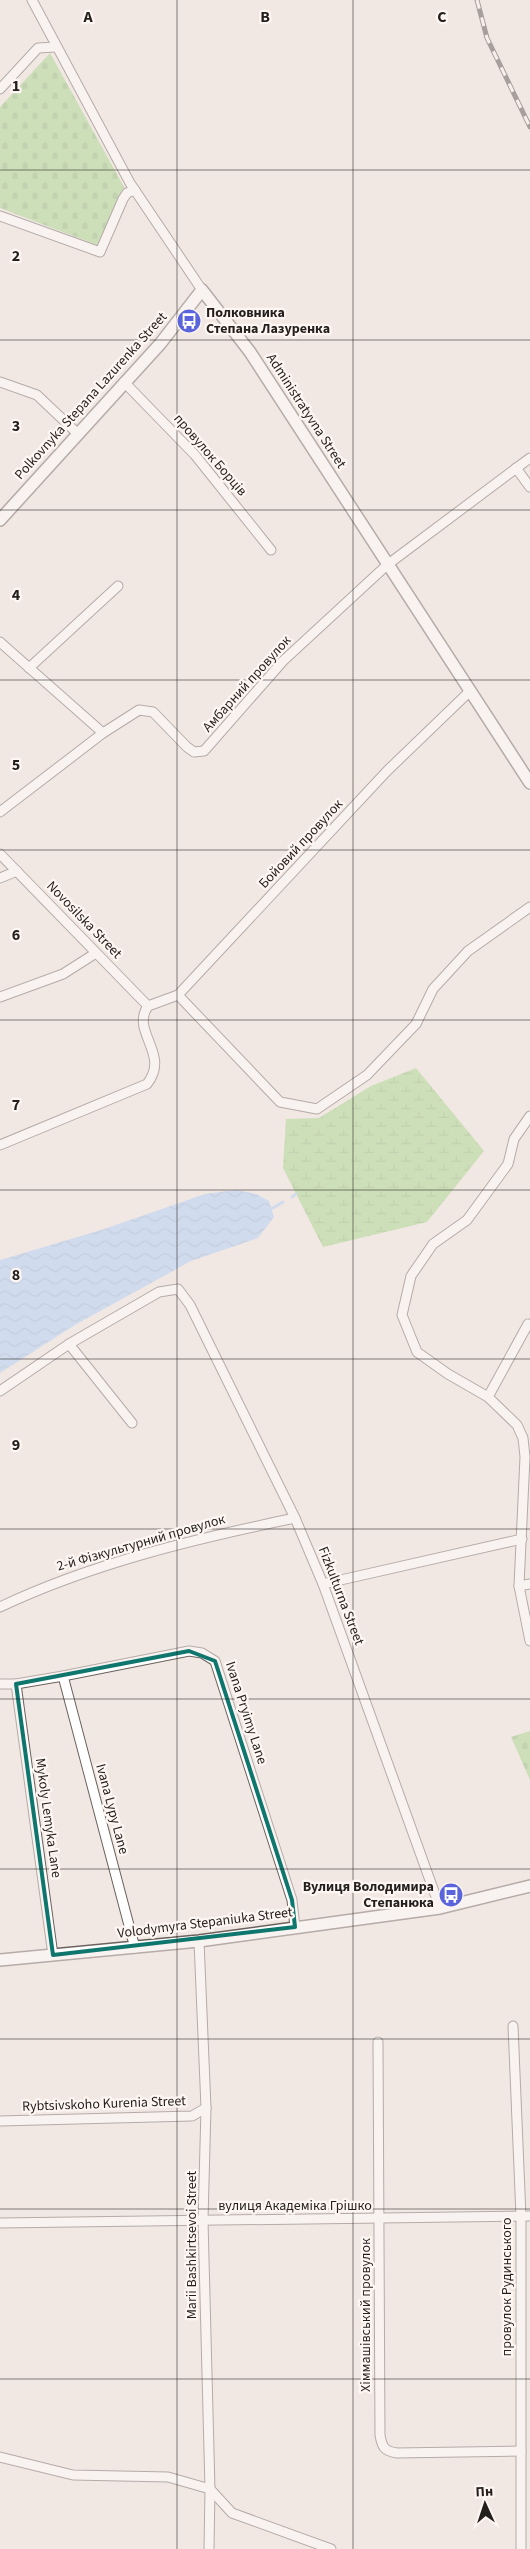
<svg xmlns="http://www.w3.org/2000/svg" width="530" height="2549" font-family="'Source Sans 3',sans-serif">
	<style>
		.wetland { fill: url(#wetland-marsh) }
		.cemetery { fill: url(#cemetery-stones) }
		.water { fill: url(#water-waves) }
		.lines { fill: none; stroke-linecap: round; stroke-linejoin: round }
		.stream { stroke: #a7cdf9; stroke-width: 3 }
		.minor-casing { stroke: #6b625e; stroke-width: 11 }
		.tertiary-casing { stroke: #6b625e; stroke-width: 14 }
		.minor { stroke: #fff; stroke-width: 9 }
		.tertiary { stroke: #fff; stroke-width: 11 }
		.rail-casing { stroke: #4c4744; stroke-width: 5 }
		.rail { stroke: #fef6f2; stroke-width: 3; stroke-dasharray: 9; stroke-linecap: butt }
		.marked { fill: none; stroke: #0f766e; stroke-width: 4; stroke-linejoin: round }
		.grid { fill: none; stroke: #231f1d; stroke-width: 1; stroke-opacity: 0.55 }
		.labels { text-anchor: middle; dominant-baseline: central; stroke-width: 4.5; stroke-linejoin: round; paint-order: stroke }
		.poi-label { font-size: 14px; font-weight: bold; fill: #231f1d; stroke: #fef6f2; text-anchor: start }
		.street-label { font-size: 14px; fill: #231f1d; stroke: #fef6f2 }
		.grid-label { font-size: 16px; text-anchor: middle; font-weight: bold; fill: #231f1d; stroke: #fef6f2; stroke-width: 4.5; stroke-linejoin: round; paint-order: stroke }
	</style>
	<defs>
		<pattern id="wetland-marsh" width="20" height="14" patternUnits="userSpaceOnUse" patternTransform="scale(1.25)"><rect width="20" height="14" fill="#9ed483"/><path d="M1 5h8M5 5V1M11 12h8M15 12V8" fill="none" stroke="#88b671"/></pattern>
		<pattern id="cemetery-stones" width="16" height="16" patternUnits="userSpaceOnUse" patternTransform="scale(1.25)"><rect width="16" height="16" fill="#9ed483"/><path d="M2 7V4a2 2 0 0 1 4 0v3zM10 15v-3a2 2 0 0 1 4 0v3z" fill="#88b671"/></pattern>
		<pattern id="water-waves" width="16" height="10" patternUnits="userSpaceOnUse" patternTransform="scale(1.25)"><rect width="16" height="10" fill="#a7cdf9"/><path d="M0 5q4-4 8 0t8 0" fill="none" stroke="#8fb0d5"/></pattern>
	</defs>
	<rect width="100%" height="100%" fill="#f2e8e3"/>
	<path class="wetland" d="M 416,1068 L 484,1151 L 427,1222 L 323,1247 L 283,1168 L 286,1119 L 319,1118 L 371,1086 Z"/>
	<g class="cemetery">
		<path d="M 50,53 L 124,187 L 97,245 L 0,208 L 0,107 Z"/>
		<path d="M 530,1731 L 530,1780 L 511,1737 Z"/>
	</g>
	<path class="water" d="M 236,1190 L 256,1194 L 269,1201 L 274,1217 L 258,1238 L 191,1261 L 75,1325 L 0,1373 L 0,1260 L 101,1230 L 205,1194 Z"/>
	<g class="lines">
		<g class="stream">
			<path d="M 292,1197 L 296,1194"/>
			<path d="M 271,1209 L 283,1202"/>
		</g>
		<defs>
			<g id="minor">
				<path d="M 32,0 L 130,183 L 202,290"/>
				<path d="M 0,89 L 38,48 L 56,47"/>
				<path d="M 0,216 L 100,252 L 123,199 L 127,193 L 135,190"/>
				<path d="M 0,382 L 37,395 L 77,433"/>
				<path d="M 124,382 L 195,455 L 271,550"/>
				<path d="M 516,468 L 530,487"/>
				<path d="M 0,642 L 103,733"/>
				<path d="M 29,668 L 118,586"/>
				<path d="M 0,812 L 103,733 L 139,710 L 153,712 L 187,747 L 194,752 L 204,751 L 283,661 L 387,565 L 530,458"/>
				<path d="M 0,854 L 148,1006"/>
				<path d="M 0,878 L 17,871"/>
				<path d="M 178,995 L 280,1102 L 317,1109 L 367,1075 L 416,1024 L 433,989 L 468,951 L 530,907"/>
				<path d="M 0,997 L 63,974 L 96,953"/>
				<path d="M 148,1006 L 178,995 L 387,771 L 469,692"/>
				<path d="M 530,1116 L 514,1139 L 508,1164 L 467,1220 L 433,1244 L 411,1276 L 402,1315 L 417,1352 L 448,1374 L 488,1397 L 517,1425 L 523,1438 L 525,1457 L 519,1586 L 530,1641"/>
				<path d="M 0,1145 L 147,1084 C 171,1054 130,1032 148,1006"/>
				<path d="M 69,1344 L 132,1423"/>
				<path d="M 0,1391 L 69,1344 L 159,1292 L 178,1289 L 190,1305 L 295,1518 L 323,1584 L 440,1908"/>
				<path d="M 488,1397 L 528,1324 L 530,1325"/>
				<path d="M 323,1584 L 522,1539"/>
				<path d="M 519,1586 L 530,1584"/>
				<path d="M 0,1607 C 93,1563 194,1539 295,1518"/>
				<path d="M 63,1676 L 135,1948"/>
				<path d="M 0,1684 L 16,1684 L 63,1676 L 189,1651 L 202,1653 L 215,1661 L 292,1900 L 295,1927"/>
				<path d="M 16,1684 L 53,1955"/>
				<path d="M 199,1941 L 206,2108 L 203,2220 L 210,2489 L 209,2549"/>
				<path d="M 513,2026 L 521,2216 L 521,2549"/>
				<path d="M 378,2042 L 380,2435 C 382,2447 384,2451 397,2453 L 521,2451"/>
				<path d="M 0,2121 L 192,2116 L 206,2108"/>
				<path d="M 0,2223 L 530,2216"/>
				<path d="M 0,2457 L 73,2475 L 168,2477 L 210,2489 L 232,2513 L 331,2549"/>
			</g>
			<g id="tertiary">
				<path d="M 0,520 L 160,344 L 202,290 L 250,352 L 530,783"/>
				<path d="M 0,1960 L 199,1941 L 440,1908 L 530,1886"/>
			</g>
		</defs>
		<use href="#minor" class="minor-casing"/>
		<use href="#tertiary" class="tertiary-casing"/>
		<use href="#minor" class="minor"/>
		<use href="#tertiary" class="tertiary"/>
		<defs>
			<path id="rail" d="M 477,0 L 487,38 L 530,127"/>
		</defs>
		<use href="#rail" class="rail-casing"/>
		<use href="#rail" class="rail"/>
	</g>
	<path d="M0 0H530V2549H0ZM 189,1651 L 215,1661 L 292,1900 L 295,1927 L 53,1955 L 16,1684 Z" fill="#f2e8e3" fill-opacity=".55" fill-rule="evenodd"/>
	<path class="marked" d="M 189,1651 L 215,1661 L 292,1900 L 295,1927 L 53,1955 L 16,1684 Z"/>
	<path class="grid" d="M 177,0 L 177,2549M 353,0 L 353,2549M 0,170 L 530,170M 0,340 L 530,340M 0,510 L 530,510M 0,680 L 530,680M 0,850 L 530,850M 0,1020 L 530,1020M 0,1190 L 530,1190M 0,1359 L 530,1359M 0,1529 L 530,1529M 0,1699 L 530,1699M 0,1869 L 530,1869M 0,2039 L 530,2039M 0,2209 L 530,2209M 0,2379 L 530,2379"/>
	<defs>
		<symbol id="bus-disc" viewBox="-11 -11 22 22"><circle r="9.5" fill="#5a65dc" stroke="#fef6f2"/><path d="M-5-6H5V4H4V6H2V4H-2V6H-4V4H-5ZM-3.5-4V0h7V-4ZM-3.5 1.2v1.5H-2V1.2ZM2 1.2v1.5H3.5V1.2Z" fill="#fff"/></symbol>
	</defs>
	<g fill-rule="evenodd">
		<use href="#bus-disc" x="175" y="307" width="28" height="28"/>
		<use href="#bus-disc" x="437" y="1881" width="28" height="28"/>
	</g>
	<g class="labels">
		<g class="poi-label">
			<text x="206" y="313">Полковника<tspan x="206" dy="16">Степана Лазуренка</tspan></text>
			<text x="434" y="1887" text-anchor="end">Вулиця Володимира<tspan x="434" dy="16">Степанюка</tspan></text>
		</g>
		<g class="street-label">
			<text transform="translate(91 396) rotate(-48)">Polkovnyka Stepana Lazurenka Street</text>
			<text transform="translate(306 411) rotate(57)">Administratyvna Street</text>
			<text transform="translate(210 455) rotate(49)">провулок Борців</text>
			<text transform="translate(247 684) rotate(-48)">Амбарний провулок</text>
			<text transform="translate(301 844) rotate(-47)">Бойовий провулок</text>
			<text transform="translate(84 920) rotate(46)">Novosilska Street</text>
			<text transform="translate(141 1543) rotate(-16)">2-й Фізкультурний провулок</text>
			<text transform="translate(341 1596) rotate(69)">Fizkulturna Street</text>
			<text transform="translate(246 1713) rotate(72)">Ivana Pryimy Lane</text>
			<text transform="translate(112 1809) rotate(75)">Ivana Lypy Lane</text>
			<text transform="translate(48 1818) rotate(82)">Mykoly Lemyka Lane</text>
			<text transform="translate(205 1923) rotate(-7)">Volodymyra Stepaniuka Street</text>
			<text transform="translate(104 2104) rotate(-2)">Rybtsivskoho Kurenia Street</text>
			<text x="295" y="2206">вулиця Академіка Грішко</text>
			<text transform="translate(192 2245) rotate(-90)">Marii Bashkirtsevoi Street</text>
			<text transform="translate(507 2287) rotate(-90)">провулок Рудинського</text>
			<text transform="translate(366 2315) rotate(-90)">Хіммашівський провулок</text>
		</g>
	</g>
	<g class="grid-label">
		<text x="88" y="22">A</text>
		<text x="265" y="22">B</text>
		<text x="442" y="22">C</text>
		<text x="16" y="91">1</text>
		<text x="16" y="261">2</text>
		<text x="16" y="431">3</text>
		<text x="16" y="600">4</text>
		<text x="16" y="770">5</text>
		<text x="16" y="940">6</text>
		<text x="16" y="1110">7</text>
		<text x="16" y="1280">8</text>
		<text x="16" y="1450">9</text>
	</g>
	<g transform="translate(485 2504) rotate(357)" stroke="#fef6f2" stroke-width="4" paint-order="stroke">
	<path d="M0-4L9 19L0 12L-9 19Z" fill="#231f1d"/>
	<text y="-8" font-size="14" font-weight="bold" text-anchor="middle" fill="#231f1d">Пн</text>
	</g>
</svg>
